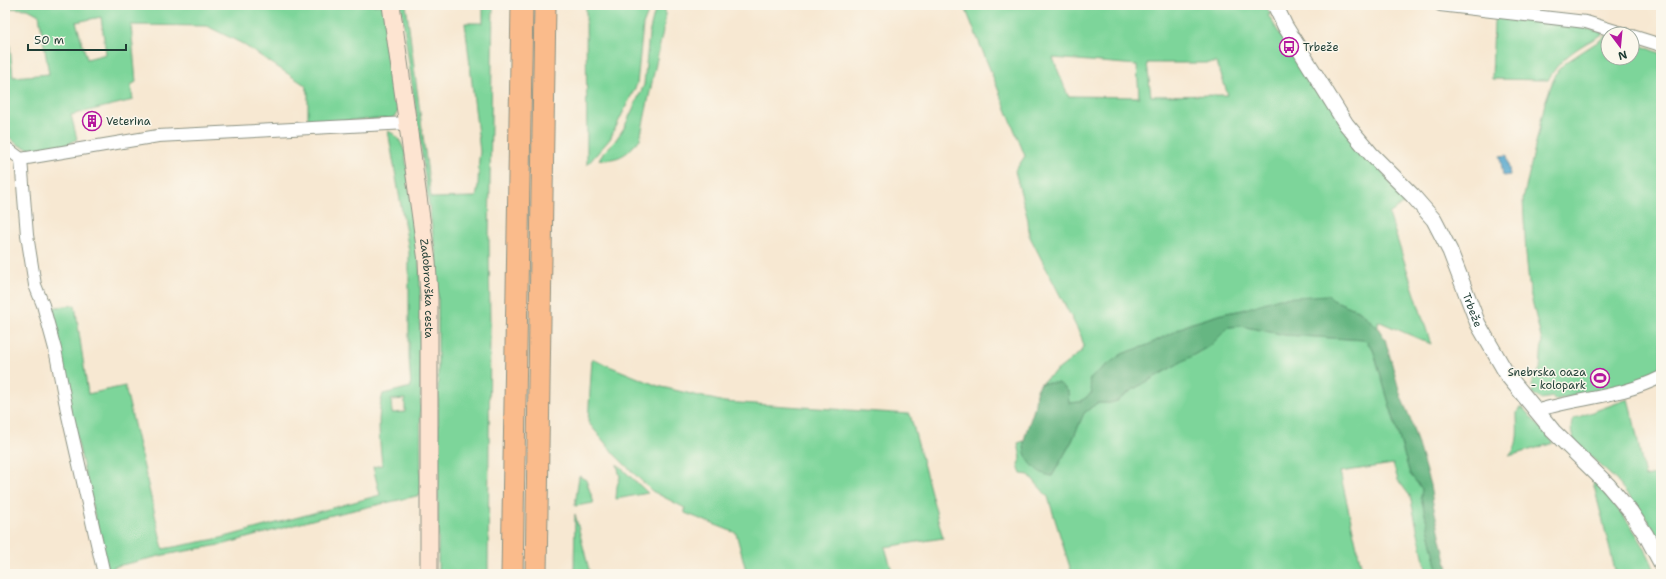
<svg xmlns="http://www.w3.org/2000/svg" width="1666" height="579" font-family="'Shantell Sans',sans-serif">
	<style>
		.green { fill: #7dd59a; stroke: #4e8967; fill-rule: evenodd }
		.forest { fill: #66b682; stroke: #427a5b }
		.water { fill: #52a6cd; stroke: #387280 }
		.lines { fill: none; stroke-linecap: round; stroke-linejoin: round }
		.minor-casing { stroke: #8b9283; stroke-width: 14 }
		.tertiary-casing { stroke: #8b9283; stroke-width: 17 }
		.secondary-casing { stroke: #8b9283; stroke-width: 19 }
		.motorway-casing { stroke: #8b9283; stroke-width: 23 }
		.minor { stroke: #fff; stroke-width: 12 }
		.tertiary { stroke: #fff; stroke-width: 15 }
		.secondary { stroke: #fde4d1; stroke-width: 17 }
		.motorway { stroke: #fabb8b; stroke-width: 21 }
		.labels { text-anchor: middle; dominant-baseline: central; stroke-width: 3; stroke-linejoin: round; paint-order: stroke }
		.poi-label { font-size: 11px; fill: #1f3d34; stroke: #fbf7ec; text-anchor: start }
		.street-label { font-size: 11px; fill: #1f3d34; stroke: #fbf7ec }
	</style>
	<rect width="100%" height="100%" fill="#fbf7ec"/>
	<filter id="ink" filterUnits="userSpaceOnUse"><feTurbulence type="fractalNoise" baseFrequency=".025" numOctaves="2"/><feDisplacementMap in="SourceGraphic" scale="8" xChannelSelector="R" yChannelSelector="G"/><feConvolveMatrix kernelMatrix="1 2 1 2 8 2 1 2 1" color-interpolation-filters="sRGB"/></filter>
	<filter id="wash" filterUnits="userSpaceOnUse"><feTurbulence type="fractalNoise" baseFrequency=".012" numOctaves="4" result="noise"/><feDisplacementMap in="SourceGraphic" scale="16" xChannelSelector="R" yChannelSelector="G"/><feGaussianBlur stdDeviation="0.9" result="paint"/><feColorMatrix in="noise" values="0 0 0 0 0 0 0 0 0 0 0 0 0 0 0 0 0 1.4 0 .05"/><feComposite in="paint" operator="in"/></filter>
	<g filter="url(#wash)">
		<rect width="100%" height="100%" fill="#f7e8d2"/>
		<g class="green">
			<path d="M 5,5 L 383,5 L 398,112 L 393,118 L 308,123 L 308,92 L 305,85 L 241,43 L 207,26 L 131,25 L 136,82 L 131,85 L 133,100 L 71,115 L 77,139 C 57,153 17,157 5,130 ZM 6,8 L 28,9 L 39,15 L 49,74 L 13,77 ZM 101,17 L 106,54 L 87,59 L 76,22 Z"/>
			<path d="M 401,5 L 406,5 L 431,198 L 476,197 C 480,182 477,167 480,152 L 465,23 L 483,23 L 483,5 L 493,5 L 489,239 L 490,328 L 488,574 L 438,574 L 438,300 L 436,256 Z"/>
			<path d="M 586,5 L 651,5 L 643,25 L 637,84 L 610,139 L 587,165 Z"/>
			<path d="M 659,5 L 665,5 L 665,21 L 640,139 C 625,156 622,159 599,160 L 604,152 L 615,141 L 624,128 L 644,85 L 649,34 L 654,14 Z"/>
			<path d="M 964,5 L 1264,5 L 1271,14 L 1268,15 L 1291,52 L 1293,51 L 1393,186 L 1407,201 L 1389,214 L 1431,344 L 1378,321 L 1378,328 L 1360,311 L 1333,300 L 1328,295 L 1226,313 L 1189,324 L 1148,345 L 1122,354 L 1092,393 L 1080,402 L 1068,403 L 1059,384 L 1041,383 L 1082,351 L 1084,346 L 1081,336 L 1029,235 L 1028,220 L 1015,171 L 1025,156 ZM 1053,58 L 1137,65 L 1139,97 L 1068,96 ZM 1217,63 L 1228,95 L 1151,96 L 1147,63 Z"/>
			<path d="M 1497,17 L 1567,24 L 1605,33 C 1582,45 1561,56 1548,80 L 1492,79 L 1494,21 Z"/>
			<path d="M 1608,35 L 1608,58 L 1632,58 L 1632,42 L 1660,53 L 1661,370 C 1629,389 1590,392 1554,400 L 1553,397 L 1541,399 L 1533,394 L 1532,382 L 1540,369 L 1542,342 L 1530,292 L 1526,254 L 1523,200 L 1545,103 L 1552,83 L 1558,70 L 1565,63 Z"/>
			<path d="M 388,131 C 398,135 401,142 405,152 L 420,271 L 421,495 L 319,518 L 225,544 L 164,555 L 113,567 L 114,574 L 108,574 L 47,308 L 75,305 L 88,394 L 125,386 L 163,549 L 221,538 L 380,495 L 373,467 L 382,465 C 380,442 376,416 383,394 L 411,387 L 409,358 L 409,251 ZM 405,399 L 405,412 L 392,413 L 391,400 Z"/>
			<path d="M 1241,326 L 1285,335 L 1365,340 L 1373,349 L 1410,474 L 1422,489 L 1421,497 L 1439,574 L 1427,574 L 1410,496 L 1398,480 L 1393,464 L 1340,472 L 1363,574 L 1072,574 L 1048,497 L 1029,475 L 1021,474 L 1018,464 L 1021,458 L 1018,443 L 1024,441 C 1024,464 1035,465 1052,476 L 1072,441 L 1084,413 L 1097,403 L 1110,403 L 1117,401 L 1132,390 L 1211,345 L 1229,327 Z"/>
			<path d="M 592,359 L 658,386 L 724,402 L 910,414 L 943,538 L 885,547 L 893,574 L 747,574 L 736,533 L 685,513 L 685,508 L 652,491 L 615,455 L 588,422 Z"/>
			<path d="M 1628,399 L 1634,422 L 1645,477 L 1661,474 L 1661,544 L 1646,517 L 1616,480 L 1574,441 C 1571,433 1570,427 1573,419 Z"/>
			<path d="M 1519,408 L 1523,408 L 1554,443 L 1509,456 C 1520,446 1517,427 1517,413 Z"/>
			<path d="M 617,464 L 648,493 L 616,499 L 617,486 L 620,477 Z"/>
			<path d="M 579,476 L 586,480 L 594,503 L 575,506 Z"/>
			<path d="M 1592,478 C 1617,508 1643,536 1656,574 L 1616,574 Z"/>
			<path d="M 575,514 L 590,574 L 574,574 Z"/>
		</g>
		<path class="forest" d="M 1328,295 L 1333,300 L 1360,311 L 1378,328 L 1385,339 L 1401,397 L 1410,418 L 1430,485 L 1433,504 L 1449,574 L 1439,574 L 1421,497 L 1422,489 L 1410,474 L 1373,349 L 1365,340 L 1285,335 L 1241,326 L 1229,327 L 1211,345 L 1132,390 L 1117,401 L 1110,403 L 1097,403 L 1084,413 L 1072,441 L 1052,476 C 1044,475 1039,472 1034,467 C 1015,448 1028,430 1034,409 C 1037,398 1033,394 1041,383 L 1059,383 L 1068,391 L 1069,403 L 1080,402 L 1092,393 L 1089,380 L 1100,370 L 1122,354 L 1148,345 L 1189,324 L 1226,313 L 1239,311 L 1279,298 Z"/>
		<path class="water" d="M 1507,155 L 1510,175 L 1503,176 L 1500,156 Z"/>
	</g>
	<g filter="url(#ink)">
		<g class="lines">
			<defs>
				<g id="minor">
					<path d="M 1440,5 L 1586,22 L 1625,34"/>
					<path d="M 1632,36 L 1661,45"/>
					<path d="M 5,147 L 21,159 L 158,136 L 408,123"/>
					<path d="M 21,159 L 27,235 L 35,285 L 43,305 L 55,349 L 68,416 L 104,574"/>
					<path d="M 1535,411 C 1577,398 1622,397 1661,377"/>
				</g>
				<g id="tertiary">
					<path id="s1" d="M 1275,5 L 1285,26 L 1346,124 L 1371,154 L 1413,196 L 1434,220 L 1450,251 L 1478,324 L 1508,376 L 1553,431 L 1608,485 L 1630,511 L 1646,535 L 1661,563"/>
				</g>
				<g id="secondary">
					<path id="s2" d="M 391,5 L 427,261 L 429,297 L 429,574"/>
				</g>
				<g id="motorway">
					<path d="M 512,574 L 522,5"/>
					<path d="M 536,574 L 545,5"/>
				</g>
			</defs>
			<use href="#minor" class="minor-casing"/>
			<use href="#tertiary" class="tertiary-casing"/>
			<use href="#secondary" class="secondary-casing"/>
			<use href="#motorway" class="motorway-casing"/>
			<use href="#minor" class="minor"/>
			<use href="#tertiary" class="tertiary"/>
			<use href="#secondary" class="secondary"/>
			<use href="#motorway" class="motorway"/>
		</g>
	</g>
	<defs>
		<symbol id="bus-ring" viewBox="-11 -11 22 22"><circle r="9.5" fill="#fbf7ec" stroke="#b5179e" stroke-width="1.5"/><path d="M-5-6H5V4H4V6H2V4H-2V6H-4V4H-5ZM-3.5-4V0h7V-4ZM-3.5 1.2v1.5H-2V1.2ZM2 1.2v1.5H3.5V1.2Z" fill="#b5179e"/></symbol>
		<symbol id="building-ring" viewBox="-11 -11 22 22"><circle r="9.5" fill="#fbf7ec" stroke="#b5179e" stroke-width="1.5"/><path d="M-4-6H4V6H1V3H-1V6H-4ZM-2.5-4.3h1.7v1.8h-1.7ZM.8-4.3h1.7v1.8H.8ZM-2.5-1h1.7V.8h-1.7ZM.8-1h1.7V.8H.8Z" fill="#b5179e"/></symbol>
		<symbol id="stadium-ring" viewBox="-11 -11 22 22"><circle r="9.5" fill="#fbf7ec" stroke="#b5179e" stroke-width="1.5"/><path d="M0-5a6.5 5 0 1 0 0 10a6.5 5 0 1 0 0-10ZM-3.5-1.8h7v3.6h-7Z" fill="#b5179e"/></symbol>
	</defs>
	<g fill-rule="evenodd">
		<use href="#bus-ring" x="1278" y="36" width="22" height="22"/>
		<use href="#building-ring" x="81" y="110" width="22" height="22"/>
		<use href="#stadium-ring" x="1589" y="367" width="22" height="22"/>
	</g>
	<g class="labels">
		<g class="poi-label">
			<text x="1303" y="47">Trbeže</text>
			<text x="106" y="121">Veterina</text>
			<text x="1586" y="372" text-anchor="end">Snebrska oaza<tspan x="1586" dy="13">- kolopark</tspan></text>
		</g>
		<g class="street-label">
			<text stroke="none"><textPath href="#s2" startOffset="286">Zadobrovška cesta</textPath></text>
			<text stroke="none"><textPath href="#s1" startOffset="367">Trbeže</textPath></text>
		</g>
	</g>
	<rect width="1666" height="579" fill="none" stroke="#fbf7ec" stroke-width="20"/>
	<g transform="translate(1620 46) rotate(164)"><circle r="19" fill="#fbf7ec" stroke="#a3ada2"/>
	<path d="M0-3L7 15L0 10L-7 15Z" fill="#b5179e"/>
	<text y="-6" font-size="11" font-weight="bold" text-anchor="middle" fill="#1f3d34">N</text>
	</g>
	<path d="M28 44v6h98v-6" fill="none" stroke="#1f3d34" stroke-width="2"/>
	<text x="34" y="44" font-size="12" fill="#1f3d34" stroke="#fbf7ec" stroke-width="3" paint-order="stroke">50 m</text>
</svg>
